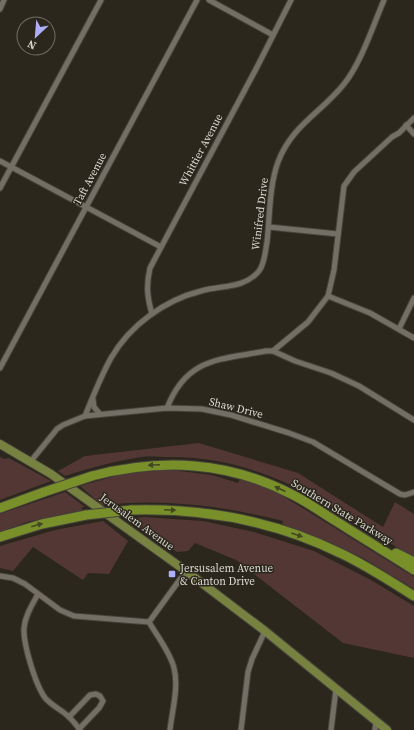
<svg xmlns="http://www.w3.org/2000/svg" width="414" height="730" font-family="'Source Serif 4',serif">
	<style>
		.green { fill: #523735 }
		.lines { fill: none; stroke-linecap: round; stroke-linejoin: round }
		.minor-casing { stroke: #47433c; stroke-width: 7 }
		.primary-casing { stroke: #47433c; stroke-width: 10 }
		.motorway-casing { stroke: #47433c; stroke-width: 11 }
		.minor { stroke: #746f64; stroke-width: 5 }
		.primary { stroke: #778241; stroke-width: 8 }
		.motorway { stroke: #798f29; stroke-width: 9 }
		.motorway-bridge-casing { stroke: #47433c; stroke-width: 11; stroke-linecap: butt }
		.motorway-bridge { stroke: #798f29; stroke-width: 9 }
		.oneway { fill: #424621 }
		.poi-dot { fill: #aeaefa; stroke: #2b271d; stroke-width: 1.5 }
		.labels { text-anchor: middle; dominant-baseline: central; stroke-width: 3; stroke-linejoin: round; paint-order: stroke }
		.street-label { font-size: 11px; fill: #dad8d1; stroke: #2b271d }
		.poi-label { font-size: 11px; fill: #dad8d1; stroke: #2b271d; text-anchor: start }
	</style>
	<rect width="100%" height="100%" fill="#2b271d"/>
	<g class="green">
		<path d="M 199,443 L 298,473 L 383,527 L 395,502 L 414,514 L 414,558 C 335,509 266,456 169,457 C 160,457 150,456 141,457 C 115,461 90,468 65,476 L 58,471 L 85,456 Z"/>
		<path d="M 0,457 L 4,459 L 9,458 L 51,481 L 0,500 Z"/>
		<path d="M 171,470 L 212,475 L 238,483 L 240,479 L 275,491 L 414,577 L 414,589 L 363,558 L 331,543 L 282,524 L 283,521 C 224,506 162,498 102,505 L 80,486 L 126,473 Z"/>
		<path d="M 65,492 L 85,507 L 81,507 L 83,510 L 27,522 L 0,532 L 0,514 Z"/>
		<path d="M 144,517 L 203,521 L 254,532 L 314,551 L 371,580 L 414,606 L 414,658 L 343,643 L 236,560 L 195,543 L 188,551 L 177,552 L 137,525 L 124,519 Z"/>
		<path d="M 103,521 L 128,541 L 109,574 L 88,573 L 83,580 L 33,547 L 13,571 L 0,568 L 0,546 L 55,530 Z"/>
	</g>
	<g class="lines">
		<defs>
			<g id="minor">
				<path d="M 209,0 L 273,35"/>
				<path d="M 0,9 L 4,0"/>
				<path d="M 406,125 L 414,134"/>
				<path d="M 0,161 L 161,247"/>
				<path d="M 0,188 L 101,0"/>
				<path d="M 269,227 L 338,234"/>
				<path d="M 328,296 L 370,313 L 414,338"/>
				<path d="M 152,314 C 147,296 146,286 150,268 L 256,69 L 291,0"/>
				<path d="M 399,329 L 414,298"/>
				<path d="M 273,351 L 308,322 L 328,296 L 334,270 L 344,186 L 354,172 L 392,137 L 399,133 L 414,118"/>
				<path d="M 0,368 L 197,0"/>
				<path d="M 93,399 L 94,407 L 100,414"/>
				<path d="M 167,408 C 187,357 220,360 266,351 L 273,351 L 295,361 L 331,373 L 359,386 L 414,420"/>
				<path d="M 85,416 C 93,396 101,376 111,358 C 130,325 165,300 201,291 C 221,285 244,289 259,271 C 265,263 265,252 267,242 C 270,216 269,187 278,162 C 292,125 321,113 344,84 C 361,63 373,26 384,0"/>
				<path d="M 31,461 L 57,429 L 63,425 L 85,416 L 167,408 L 202,409 L 231,415 L 289,433 L 313,442 L 400,494 L 405,495 L 414,492"/>
				<path d="M 0,576 L 13,578 L 25,584 L 60,610 L 74,616 L 149,622"/>
				<path d="M 38,594 C 32,605 25,616 24,628 C 23,644 36,687 46,699 C 51,704 57,708 63,712 C 70,717 75,723 80,730"/>
				<path d="M 149,622 C 157,636 170,652 174,668 C 179,687 172,711 170,730"/>
				<path d="M 149,622 L 186,571"/>
				<path d="M 69,717 L 90,695 L 96,694 L 100,696 L 103,701 L 99,708 L 79,729"/>
				<path d="M 241,730 L 248,672 L 252,659 L 265,631"/>
				<path d="M 331,730 L 336,689"/>
				<path d="M 375,730 L 376,721"/>
			</g>
			<path id="primary" d="M 0,444 L 51,474 L 186,571 L 265,631 L 387,730"/>
			<g id="motorway">
				<path d="M 92,476 C 162,458 228,461 293,495 C 309,503 324,514 339,523 C 364,539 389,554 414,570"/>
				<path d="M 0,508 L 44,492"/>
				<path d="M 131,510 C 203,508 275,521 340,553 C 366,565 390,581 414,596"/>
				<path d="M 0,537 L 42,524 L 86,515"/>
				<path d="M 396,553 L 414,562"/>
			</g>
		</defs>
		<use href="#minor" class="minor-casing"/>
		<use href="#primary" class="primary-casing"/>
		<use href="#motorway" class="motorway-casing"/>
		<use href="#minor" class="minor"/>
		<use href="#primary" class="primary"/>
		<use href="#motorway" class="motorway"/>
		<defs>
			<g id="motorway-bridge">
				<path d="M 44,492 L 92,476"/>
				<path d="M 86,515 L 131,510"/>
			</g>
		</defs>
		<use href="#motorway-bridge" class="motorway-bridge-casing"/>
		<use href="#motorway-bridge" class="motorway-bridge"/>
	</g>
	<defs><path id="oneway-solid" d="M-6-.8H1V-3.2L6.5 0L1 3.2V.8H-6Z"/></defs>
	<g class="oneway">
		<use href="#oneway-solid" transform="translate(154 465) rotate(177)"/>
		<use href="#oneway-solid" transform="translate(280 489) rotate(-156)"/>
		<use href="#oneway-solid" transform="translate(170 510) rotate(3)"/>
		<use href="#oneway-solid" transform="translate(37 525) rotate(-16)"/>
		<use href="#oneway-solid" transform="translate(297 535) rotate(19)"/>
	</g>
	<rect class="poi-dot" x="168" y="570" width="8" height="8" rx="2"/>
	<g class="labels">
		<g class="street-label">
			<text transform="translate(201 150) rotate(-62)">Whittier Avenue</text>
			<text transform="translate(90 179) rotate(-62)">Taft Avenue</text>
			<text transform="translate(260 214) rotate(-83)">Winifred Drive</text>
			<text transform="translate(236 408) rotate(14)">Shaw Drive</text>
			<text transform="translate(342 512) rotate(31)">Southern State Parkway</text>
			<text transform="translate(137 522) rotate(36)">Jerusalem Avenue</text>
		</g>
		<g class="poi-label">
			<text x="180" y="568">Jersusalem Avenue<tspan x="180" dy="13">&amp; Canton Drive</tspan></text>
		</g>
	</g>
	<g transform="translate(36 36) rotate(206)"><circle r="19" fill="#2b271d" stroke="#716e65"/>
	<path d="M0-3L7 15L0 10L-7 15Z" fill="#aeaefa"/>
	<text y="-6" font-size="11" font-weight="bold" text-anchor="middle" fill="#dad8d1">N</text>
	</g>
</svg>
